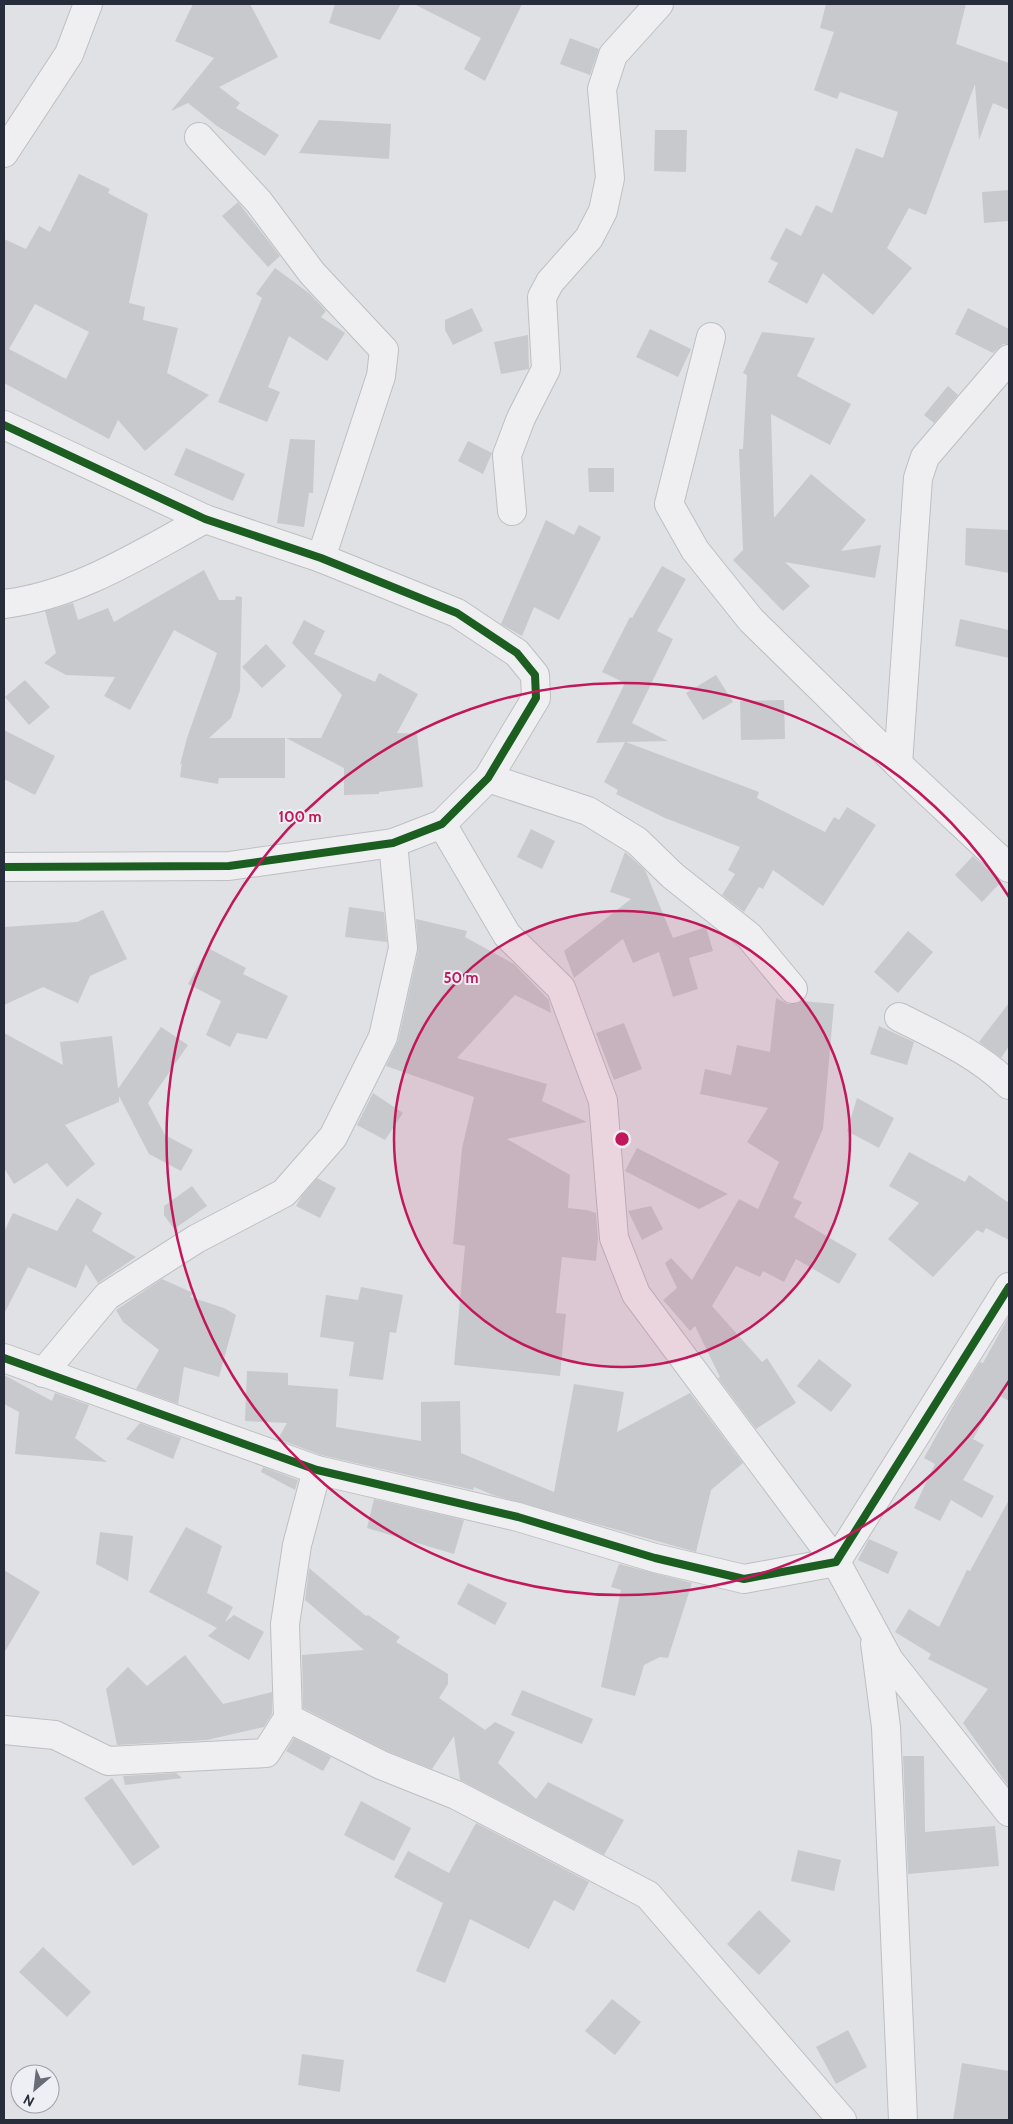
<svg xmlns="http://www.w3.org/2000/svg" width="1013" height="2124" font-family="Cabin,sans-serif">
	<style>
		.building { fill: #c8c9cc; fill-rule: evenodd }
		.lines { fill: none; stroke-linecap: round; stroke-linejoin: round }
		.street-casing { stroke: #bebfc2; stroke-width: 30 }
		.street { stroke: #efeff1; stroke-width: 28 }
		.cycleway-casing { stroke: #edeff4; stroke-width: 11 }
		.cycleway { stroke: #1b5e20; stroke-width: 8 }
		.ring { fill: none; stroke: #c2185b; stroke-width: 2.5 }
		.centre { fill: #c2185b; stroke: #edeff4; stroke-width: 2.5 }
		.ring-label { font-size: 15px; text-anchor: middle; font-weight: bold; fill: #c2185b; stroke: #edeff4; stroke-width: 4; stroke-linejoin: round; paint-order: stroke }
	</style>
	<rect width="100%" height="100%" fill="#e0e1e4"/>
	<g class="building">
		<path d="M 193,4 L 250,4 L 278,57 L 219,87 L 240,103 L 236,108 L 279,135 L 265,156 L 217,126 L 188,103 L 171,111 L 214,58 L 175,41 Z"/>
		<path d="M 335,4 L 401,4 L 380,40 L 329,23 Z"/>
		<path d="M 414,4 L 522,4 L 485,81 L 464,69 L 481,38 Z"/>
		<path d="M 826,4 L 966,4 L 956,44 L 1009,63 L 1009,110 L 993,103 L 979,140 L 975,84 L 926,215 L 909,208 L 887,248 L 912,268 L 873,315 L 823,273 L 807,304 L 768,282 L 778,263 L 770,259 L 786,228 L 801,236 L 816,205 L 832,213 L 856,148 L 883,158 L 898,112 L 840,92 L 837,99 L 814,90 L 834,32 L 820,28 Z"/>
		<path d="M 570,38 L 599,49 L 590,75 L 560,64 Z"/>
		<path d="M 319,120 L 391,124 L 389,159 L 299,153 Z"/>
		<path d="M 655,130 L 687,130 L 686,172 L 654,171 Z"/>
		<path d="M 79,174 L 110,189 L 108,193 L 148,214 L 129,303 L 145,307 L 143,320 L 178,328 L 167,373 L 209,395 L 145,451 L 118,420 L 109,439 L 4,383 L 4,239 L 26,249 L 39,226 L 50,232 ZM 35,304 L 89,332 L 66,379 L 9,349 Z"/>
		<path d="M 1009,190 L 1009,221 L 984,223 L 982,192 Z"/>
		<path d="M 238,202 L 280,256 L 268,267 L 222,216 Z"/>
		<path d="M 275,268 L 309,293 L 326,311 L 321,317 L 345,333 L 327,361 L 289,336 L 268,387 L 280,392 L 267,422 L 218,402 L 262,298 L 256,294 Z"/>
		<path d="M 472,308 L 483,331 L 453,345 L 445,330 L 445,320 Z"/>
		<path d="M 968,308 L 1009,329 L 1009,344 L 1003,344 L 993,353 L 955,334 Z"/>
		<path d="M 650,329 L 691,349 L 678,377 L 636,357 Z"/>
		<path d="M 762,332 L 815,338 L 797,376 L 851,404 L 830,445 L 771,414 L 774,518 L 811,474 L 866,520 L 841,551 L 881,545 L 875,578 L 785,562 L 810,586 L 783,611 L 733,560 L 743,550 L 739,449 L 743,449 L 747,375 L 743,373 Z"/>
		<path d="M 528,335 L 529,369 L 501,374 L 494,342 Z"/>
		<path d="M 948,386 L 958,395 L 934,423 L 924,415 Z"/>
		<path d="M 290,439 L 315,440 L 313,493 L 309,493 L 304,527 L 277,523 Z"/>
		<path d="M 468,441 L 492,453 L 483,474 L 458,461 Z"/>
		<path d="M 186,448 L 245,474 L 233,501 L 174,475 Z"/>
		<path d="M 588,468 L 614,468 L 614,492 L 589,492 Z"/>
		<path d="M 546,520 L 574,535 L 579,525 L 601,537 L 559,620 L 534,607 L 522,636 L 501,624 Z"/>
		<path d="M 966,528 L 1009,530 L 1009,573 L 965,565 Z"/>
		<path d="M 662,566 L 686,579 L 657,631 L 673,639 L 632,723 L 668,741 L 626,742 L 759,792 L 757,798 L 825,832 L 834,817 L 839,820 L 847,807 L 876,825 L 823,906 L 773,870 L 763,889 L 759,887 L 744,912 L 722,895 L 735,874 L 728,870 L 740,847 L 665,818 L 616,794 L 618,790 L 604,782 L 625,742 L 596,743 L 625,683 L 602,672 L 630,617 L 632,618 Z"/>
		<path d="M 204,570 L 219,600 L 235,600 L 236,596 L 242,597 L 240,690 L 231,718 L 209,738 L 285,738 L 285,778 L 219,778 L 218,784 L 180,777 L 182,763 L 180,765 L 187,738 L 217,653 L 174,630 L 130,710 L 104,696 L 115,677 L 66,675 L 44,663 L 56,653 L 45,611 L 73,603 L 78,620 L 108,608 L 114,622 Z"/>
		<path d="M 960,619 L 1009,630 L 1009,658 L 955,646 Z"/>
		<path d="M 304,620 L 325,631 L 314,654 L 375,682 L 379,673 L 418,694 L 397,733 L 417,734 L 423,787 L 379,792 L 379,794 L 344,795 L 344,768 L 286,738 L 321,738 L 342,695 L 292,643 Z"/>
		<path d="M 266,644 L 286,666 L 262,688 L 242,667 Z"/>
		<path d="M 716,675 L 733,702 L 703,720 L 686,693 Z"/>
		<path d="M 25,680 L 50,707 L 29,725 L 5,697 Z"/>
		<path d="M 784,700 L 785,739 L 741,740 L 740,701 Z"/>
		<path d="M 4,730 L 55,756 L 35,795 L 4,779 Z"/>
		<path d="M 531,829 L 555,841 L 542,869 L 517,857 Z"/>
		<path d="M 625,852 L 645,870 L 673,938 L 706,927 L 713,951 L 689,958 L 698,989 L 673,997 L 659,952 L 633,963 L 623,939 L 574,978 L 564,951 L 631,899 L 610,892 Z"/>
		<path d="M 973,856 L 1001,882 L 982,902 L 955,875 Z"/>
		<path d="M 349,907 L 384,912 L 387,942 L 345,937 Z"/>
		<path d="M 103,910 L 127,959 L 90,976 L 78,1003 L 43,987 L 4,1005 L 4,927 L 77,922 Z"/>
		<path d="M 416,919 L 467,931 L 465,937 L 514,964 L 549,1000 L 551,1013 L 515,995 L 457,1058 L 547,1084 L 542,1101 L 587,1122 L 507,1139 L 570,1175 L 568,1208 L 587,1210 L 596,1213 L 598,1239 L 596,1261 L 562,1257 L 556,1313 L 566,1314 L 560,1376 L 454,1365 L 465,1246 L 453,1244 L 462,1148 L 474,1097 L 386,1066 L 398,1041 L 418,951 Z"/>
		<path d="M 908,931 L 933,952 L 898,993 L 874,972 Z"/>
		<path d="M 208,948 L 246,968 L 243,974 L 288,996 L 267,1039 L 237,1033 L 230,1047 L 206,1035 L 221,1001 L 188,984 Z"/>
		<path d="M 776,998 L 788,1004 L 796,1004 L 803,1001 L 834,1004 L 823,1129 L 793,1198 L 802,1202 L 794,1217 L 857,1254 L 839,1284 L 796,1259 L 784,1282 L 763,1271 L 760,1277 L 736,1266 L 712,1306 L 762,1362 L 767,1358 L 796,1403 L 756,1429 L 718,1378 L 720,1377 L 695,1326 L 690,1331 L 663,1300 L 677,1288 L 665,1263 L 671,1258 L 692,1280 L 739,1199 L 758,1209 L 779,1162 L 747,1142 L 768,1108 L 700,1094 L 705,1069 L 731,1075 L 737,1045 L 770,1052 Z"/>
		<path d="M 1009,1003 L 1009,1046 L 1001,1058 L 979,1042 Z"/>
		<path d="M 624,1023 L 642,1069 L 614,1080 L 596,1033 Z"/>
		<path d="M 879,1026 L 914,1042 L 907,1065 L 870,1054 Z"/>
		<path d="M 161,1027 L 188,1045 L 148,1103 L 165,1135 L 193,1150 L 181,1171 L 149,1154 L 119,1096 L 119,1102 L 65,1125 L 95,1164 L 67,1187 L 47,1163 L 14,1184 L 4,1168 L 4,1033 L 63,1065 L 60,1042 L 112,1036 L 118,1089 Z"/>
		<path d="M 373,1093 L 403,1113 L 385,1140 L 357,1125 Z"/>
		<path d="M 857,1098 L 894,1118 L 879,1148 L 847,1131 Z"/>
		<path d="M 637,1148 L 728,1194 L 699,1209 L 625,1171 Z"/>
		<path d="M 909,1152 L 965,1182 L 969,1175 L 1009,1203 L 1009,1240 L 986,1228 L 983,1233 L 977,1230 L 933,1277 L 888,1239 L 919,1203 L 889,1186 Z"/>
		<path d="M 317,1178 L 336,1188 L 320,1218 L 296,1206 L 301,1197 Z"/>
		<path d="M 192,1186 L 207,1206 L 174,1229 L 164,1215 L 164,1206 Z"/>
		<path d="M 77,1198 L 102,1213 L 92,1231 L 136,1257 L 98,1283 L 86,1264 L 76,1288 L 28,1267 L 4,1314 L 4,1232 L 13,1213 L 57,1231 Z"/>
		<path d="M 651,1206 L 663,1229 L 642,1240 L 628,1211 Z"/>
		<path d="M 162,1279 L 193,1293 L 190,1297 L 224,1308 L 236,1315 L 219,1377 L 184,1367 L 178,1404 L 136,1389 L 159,1350 L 123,1322 L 116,1310 Z"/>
		<path d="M 361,1287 L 403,1295 L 396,1333 L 390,1332 L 383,1380 L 349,1376 L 354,1342 L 320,1337 L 326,1295 L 358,1300 Z"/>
		<path d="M 1009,1316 L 1009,1401 L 998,1395 L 973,1439 L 984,1445 L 963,1480 L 994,1496 L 982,1518 L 951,1500 L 940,1521 L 914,1508 L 935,1464 L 924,1458 L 955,1402 L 980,1362 L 983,1363 Z"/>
		<path d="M 819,1359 L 852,1385 L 831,1412 L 797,1386 Z"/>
		<path d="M 247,1371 L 288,1373 L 288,1385 L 338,1389 L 336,1427 L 421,1441 L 421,1402 L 460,1401 L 461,1453 L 554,1492 L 574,1384 L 624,1392 L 617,1432 L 690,1393 L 743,1463 L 711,1490 L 696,1552 L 493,1495 L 474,1487 L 473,1490 L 321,1455 L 278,1439 L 287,1423 L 245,1421 Z"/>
		<path d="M 4,1375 L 52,1401 L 55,1393 L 89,1405 L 75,1438 L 107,1462 L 15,1454 L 19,1412 L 4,1404 Z"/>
		<path d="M 140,1423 L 181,1438 L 173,1459 L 126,1439 Z"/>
		<path d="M 263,1467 L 298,1480 L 295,1490 L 261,1472 Z"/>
		<path d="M 374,1499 L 464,1520 L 454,1554 L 367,1528 Z"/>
		<path d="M 1009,1500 L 1009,1787 L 963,1723 L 988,1689 L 928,1659 L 931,1654 L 895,1632 L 909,1609 L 939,1627 L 967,1570 L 970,1571 Z"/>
		<path d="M 186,1527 L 222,1546 L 207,1593 L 233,1607 L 225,1622 L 234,1615 L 264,1632 L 249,1660 L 208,1636 L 217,1628 L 149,1592 Z"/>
		<path d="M 100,1532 L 133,1536 L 128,1581 L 96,1564 Z"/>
		<path d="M 869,1539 L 898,1552 L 888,1574 L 858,1560 Z"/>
		<path d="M 619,1564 L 692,1583 L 668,1658 L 660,1657 L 644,1665 L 635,1696 L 601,1687 L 621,1590 L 611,1587 Z"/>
		<path d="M 309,1568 L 366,1616 L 368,1615 L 400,1637 L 396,1642 L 448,1674 L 448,1684 L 439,1698 L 485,1730 L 495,1722 L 515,1732 L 498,1763 L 536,1799 L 548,1782 L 624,1820 L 604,1855 L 460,1780 L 454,1736 L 432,1769 L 387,1751 L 303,1708 L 302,1655 L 364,1650 L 305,1600 Z"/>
		<path d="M 4,1570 L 40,1592 L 4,1653 Z"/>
		<path d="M 468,1583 L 507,1603 L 495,1625 L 457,1604 Z"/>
		<path d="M 185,1655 L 223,1704 L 272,1692 L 272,1714 L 264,1727 L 207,1740 L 117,1745 L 106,1689 L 128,1667 L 147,1686 Z"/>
		<path d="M 522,1690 L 593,1719 L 582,1744 L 511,1715 Z"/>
		<path d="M 294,1738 L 331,1757 L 323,1771 L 286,1751 Z"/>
		<path d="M 903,1756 L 924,1756 L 925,1832 L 995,1826 L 999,1866 L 908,1874 Z"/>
		<path d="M 176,1773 L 182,1778 L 125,1785 L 123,1776 Z"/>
		<path d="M 112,1778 L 160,1847 L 133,1866 L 84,1798 Z"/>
		<path d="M 361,1801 L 411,1828 L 394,1861 L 344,1835 Z"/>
		<path d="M 476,1823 L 589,1882 L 574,1911 L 554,1900 L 529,1949 L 470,1919 L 445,1983 L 416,1971 L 443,1903 L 394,1877 L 408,1851 L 449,1873 Z"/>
		<path d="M 798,1850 L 841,1860 L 834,1891 L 791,1881 Z"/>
		<path d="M 759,1910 L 791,1941 L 759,1975 L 727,1944 Z"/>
		<path d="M 43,1947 L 91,1992 L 67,2017 L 19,1972 Z"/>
		<path d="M 612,1999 L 641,2022 L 615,2055 L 585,2031 Z"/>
		<path d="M 848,2030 L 867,2067 L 836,2084 L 816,2047 Z"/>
		<path d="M 302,2054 L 344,2060 L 340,2092 L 298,2085 Z"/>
		<path d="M 962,2063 L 1009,2071 L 1009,2120 L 953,2120 Z"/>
	</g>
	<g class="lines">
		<defs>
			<g id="street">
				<path d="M 199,137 L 259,202 L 312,273 L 384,350 L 381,376 L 321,558"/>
				<path d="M 4,153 L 69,54 L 88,4"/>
				<path d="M 711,337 L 669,504 L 695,550 L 751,620 L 898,764 L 1009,868"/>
				<path d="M 4,425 L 205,519 L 321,558 L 457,613 L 517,653 L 535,675 L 536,698 L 488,778 L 442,824 L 393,843 L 229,866 L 4,867"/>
				<path d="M 512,511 L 507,455 L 521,418 L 546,369 L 542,297 L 550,282 L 589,238 L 603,211 L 610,178 L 602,89 L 613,55 L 659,4"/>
				<path d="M 4,604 C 78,595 140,554 205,519"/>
				<path d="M 898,764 L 918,478 L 925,457 L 1009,359"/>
				<path d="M 488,778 L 588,811 L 637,841 L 673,876 L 749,936 L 793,989"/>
				<path d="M 442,824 L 507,935 L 561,988 L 603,1101 L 614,1238 L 636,1294 L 836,1562 L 889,1660 L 1009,1812"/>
				<path d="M 899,1017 C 937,1036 979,1055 1009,1085"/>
				<path d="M 4,1358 L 317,1470 L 518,1517 L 655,1558 L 744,1579 L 836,1562 L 1009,1287"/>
				<path d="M 43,1373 L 107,1296 L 196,1239 L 284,1193 L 333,1137 L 383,1037 L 403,948 L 393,843"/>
				<path d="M 875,1643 L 886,1727 L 903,2120"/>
				<path d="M 288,1718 L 381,1765 L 456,1795 L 648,1895 L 842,2120"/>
				<path d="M 4,1730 L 55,1735 L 108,1761 L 266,1753 L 288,1718 L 285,1624 L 297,1545 L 317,1470"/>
			</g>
		</defs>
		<use href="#street" class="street-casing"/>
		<use href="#street" class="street"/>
		<defs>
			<g id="cycleway">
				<path d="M 4,425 L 205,519 L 321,558 L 457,613 L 517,653 L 535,675 L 536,698 L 488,778 L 442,824 L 393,843 L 229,866 L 4,867"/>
				<path d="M 4,1358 L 317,1470 L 518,1517 L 655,1558 L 744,1579 L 836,1562 L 1009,1287"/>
			</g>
		</defs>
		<use href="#cycleway" class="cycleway-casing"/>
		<use href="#cycleway" class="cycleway"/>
	</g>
	<circle cx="622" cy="1139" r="228" fill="#c2185b" fill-opacity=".12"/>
	<g class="ring">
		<circle cx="622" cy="1139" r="228"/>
		<path d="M1009 1381A456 456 0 1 1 1009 897"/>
	</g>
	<circle cx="622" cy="1139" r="8" class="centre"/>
	<g class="ring-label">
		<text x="300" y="822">100 m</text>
		<text x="461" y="983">50 m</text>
	</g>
	<rect width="1013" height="2124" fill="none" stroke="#282d3c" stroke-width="10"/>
	<g transform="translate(35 2089) rotate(208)"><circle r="24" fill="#edeff4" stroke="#9ea1aa"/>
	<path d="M0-4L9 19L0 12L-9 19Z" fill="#686c77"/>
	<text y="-8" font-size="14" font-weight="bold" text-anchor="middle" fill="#282d3c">N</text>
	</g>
</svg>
